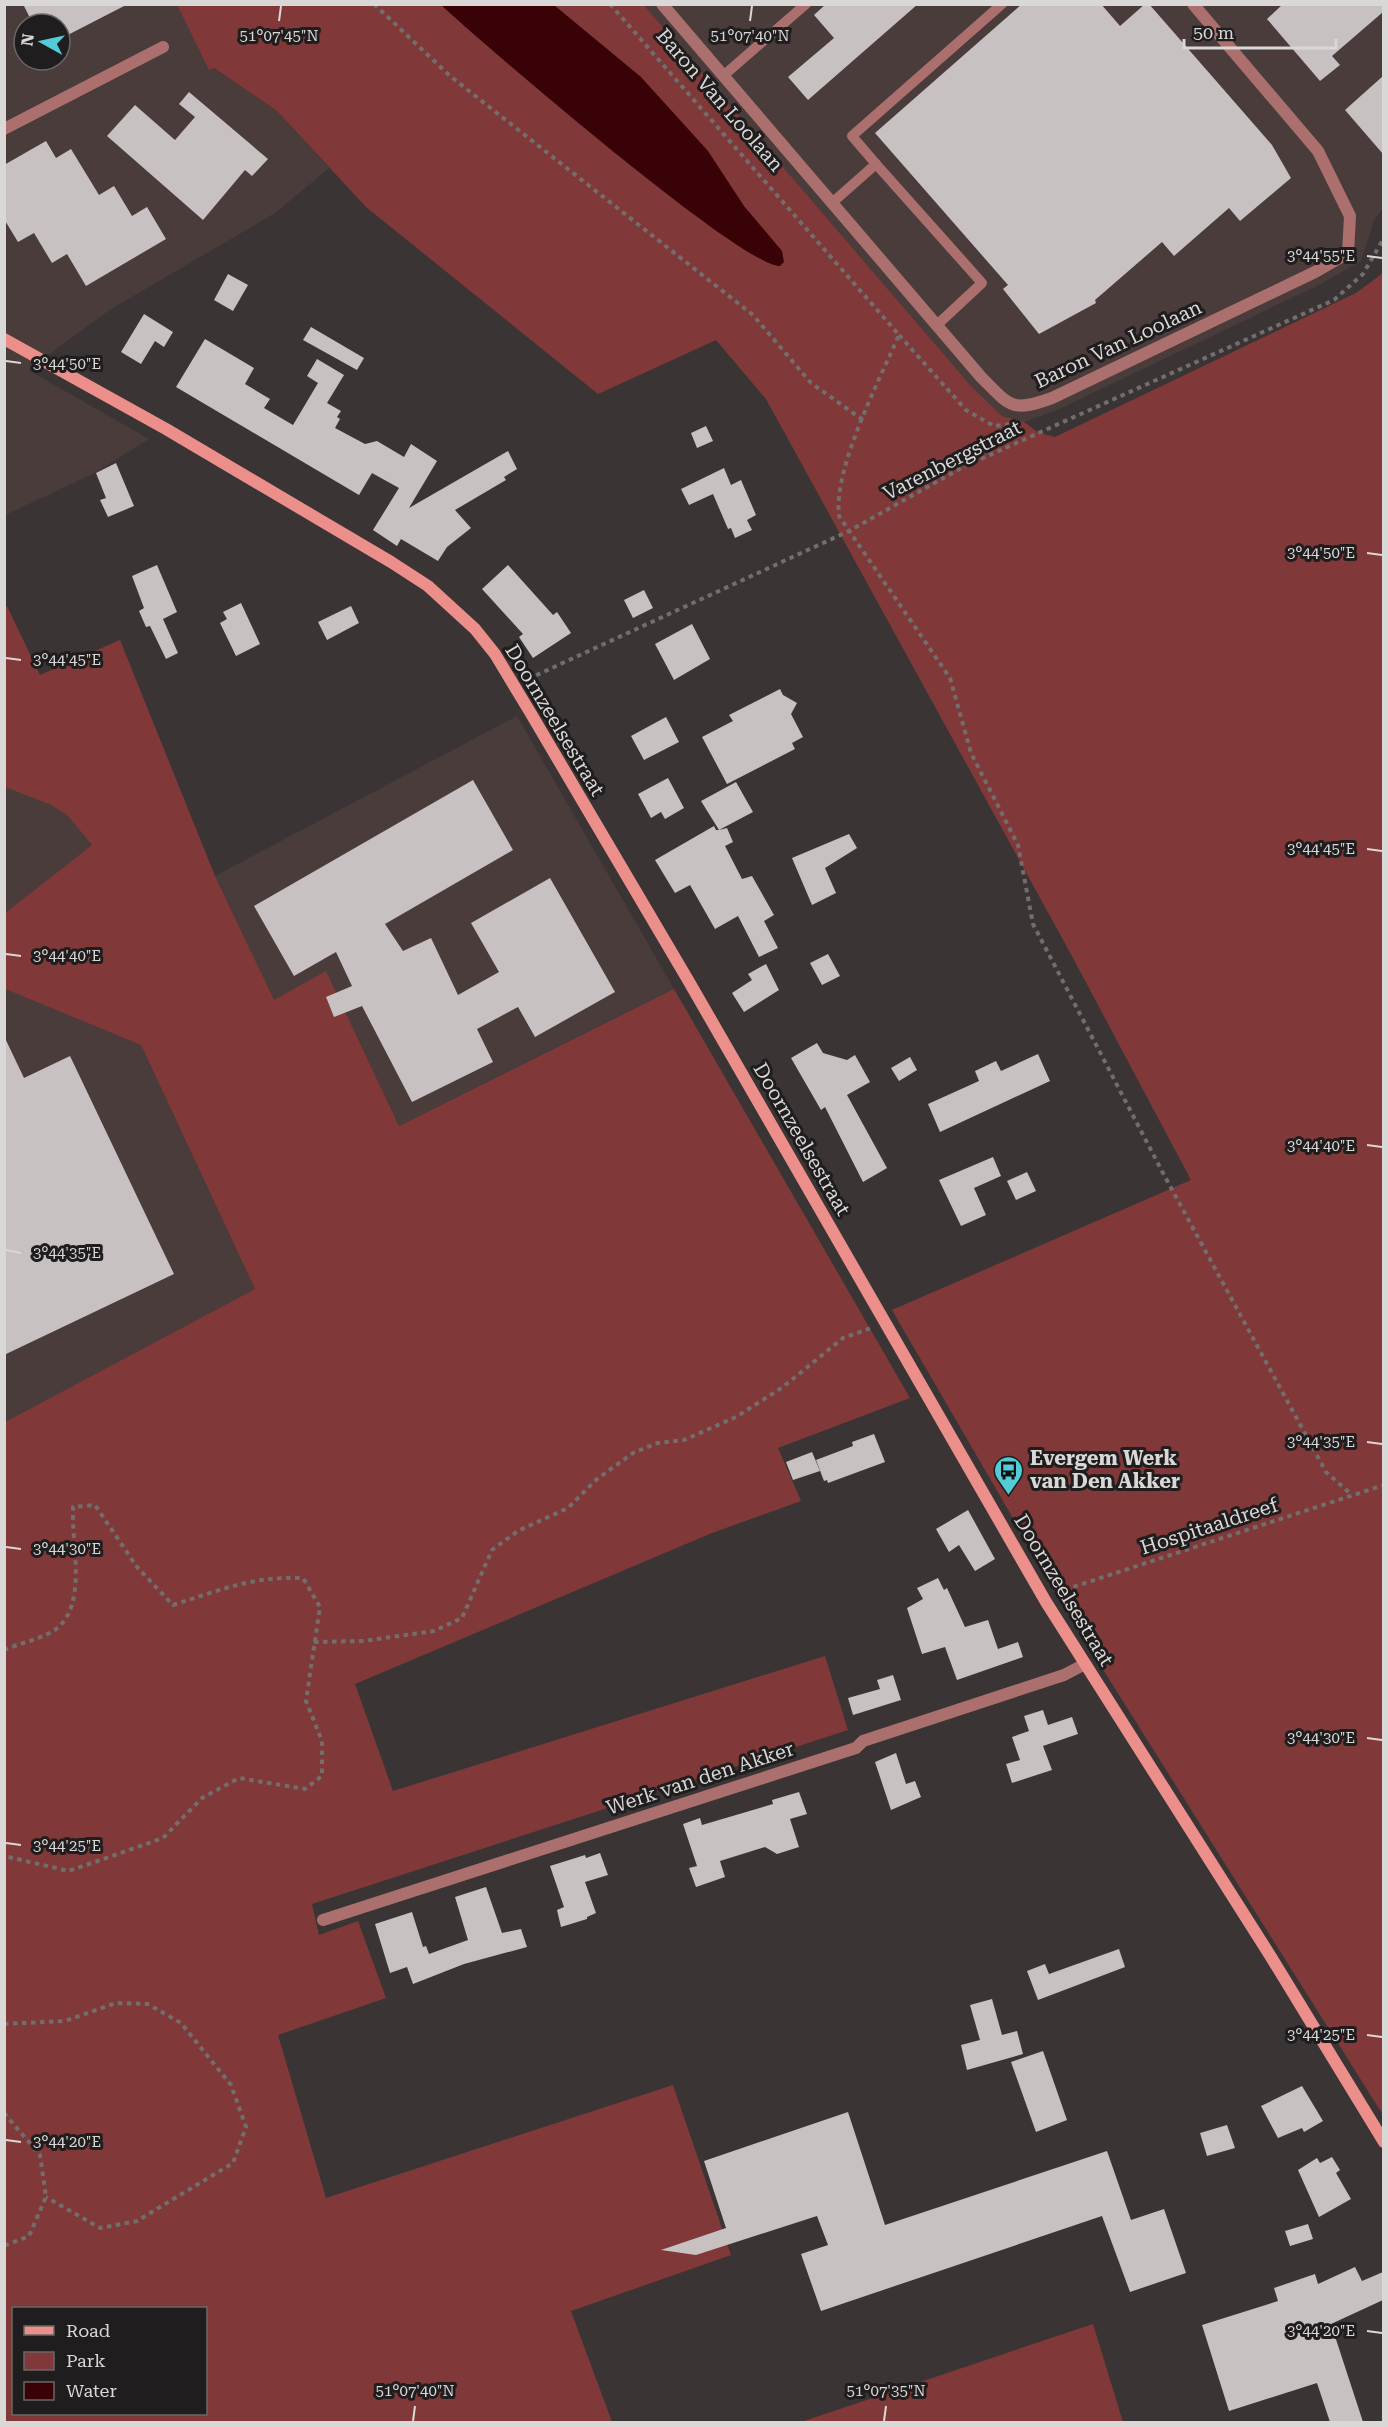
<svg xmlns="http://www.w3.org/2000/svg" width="1388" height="2427" font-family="'Roboto Serif',serif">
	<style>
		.built { fill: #493c3b; fill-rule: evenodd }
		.green { fill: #803938; fill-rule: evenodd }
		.water { fill: #390207 }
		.building { fill: #c8c1c1 }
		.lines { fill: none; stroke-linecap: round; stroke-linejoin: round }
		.path { stroke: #736e6e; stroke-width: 4; stroke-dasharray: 4.5 4.5; stroke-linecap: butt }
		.lane { stroke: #ab706d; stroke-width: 10 }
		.street { stroke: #ab706d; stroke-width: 12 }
		.secondary { stroke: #ec8f8b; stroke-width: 12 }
		.ticks { fill: none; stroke: #dad7d7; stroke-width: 2 }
		.labels { text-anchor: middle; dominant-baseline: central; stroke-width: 6; stroke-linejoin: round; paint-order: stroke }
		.street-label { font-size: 20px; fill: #dad7d7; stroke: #1f1d1d }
		.poi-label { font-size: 20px; font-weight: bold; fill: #dad7d7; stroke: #1f1d1d; text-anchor: start }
		.ticks-label { font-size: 15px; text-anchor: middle; fill: #dad7d7; stroke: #1f1d1d; stroke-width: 6; stroke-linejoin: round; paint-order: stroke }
	</style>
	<rect width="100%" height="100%" fill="#3a3534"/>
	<g class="built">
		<path d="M 5,5 L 177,5 L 210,70 L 213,68 L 277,111 L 329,168 L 275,213 L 108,311 L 28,370 L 149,439 L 93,474 L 5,515 ZM 24,24 L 60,24 L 60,60 L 24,60 Z"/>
		<path d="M 644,5 L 1383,5 L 1383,208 L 1374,220 L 1361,261 L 1321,284 L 1057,410 L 1024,422 L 1002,416 L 971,386 Z"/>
		<path d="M 517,716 L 674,989 L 399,1126 L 326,971 L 274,1001 L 215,876 Z"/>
		<path d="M 5,787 L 51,805 L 67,815 L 92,845 L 5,913 Z"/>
		<path d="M 5,989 L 141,1045 L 255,1289 L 5,1422 Z"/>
	</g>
	<g class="green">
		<path d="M 177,5 L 644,5 L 971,386 L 1002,416 L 1024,422 L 1039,433 L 1055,437 L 1356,293 L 1383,273 L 1383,2115 L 1065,1609 L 1067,1603 L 1060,1587 L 1053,1587 L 892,1310 L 1191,1180 L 1073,958 L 766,399 L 716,340 L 598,394 L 366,207 L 277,111 L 214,68 L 209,70 Z"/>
		<path d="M 7,606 L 40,675 L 120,640 L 215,876 L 274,1000 L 326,971 L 399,1126 L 674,989 L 910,1398 L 778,1448 L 801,1501 L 712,1533 L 355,1684 L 393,1791 L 825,1656 L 848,1730 L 312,1904 L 319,1935 L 358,1921 L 386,1998 L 278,2035 L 326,2198 L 673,2085 L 731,2255 L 571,2311 L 612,2422 L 5,2422 L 5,1422 L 255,1289 L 141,1045 L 5,989 L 5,913 L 92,845 L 67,815 L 51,805 L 5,787 L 4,608 ZM 14,2308 L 206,2308 L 206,2414 L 14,2414 Z"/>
		<path d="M 1093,2324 L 1123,2422 L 801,2422 Z"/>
	</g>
	<path class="water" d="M 441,5 L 554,5 L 641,77 L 708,151 L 744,206 L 782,251 L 784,262 L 780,266 C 742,267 482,43 441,5 Z"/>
	<g class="building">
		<path d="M 23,4 L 128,4 L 60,39 L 60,24 L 33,24 Z"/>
		<path d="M 826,4 L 918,4 L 808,100 L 788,77 L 834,38 L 814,15 Z"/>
		<path d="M 1022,4 L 1101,4 L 1120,26 L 1145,4 L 1149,4 L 1272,145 L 1291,178 L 1240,221 L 1229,208 L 1174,256 L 1162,242 L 1095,300 L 1096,303 L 1039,334 L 1003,289 L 1008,285 L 875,133 Z"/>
		<path d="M 1283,4 L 1383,4 L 1383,12 L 1332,56 L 1340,65 L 1320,81 L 1267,19 Z"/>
		<path d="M 1383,76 L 1383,154 L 1345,110 Z"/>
		<path d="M 189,92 L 268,159 L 252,176 L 245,170 L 203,220 L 107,136 L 135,105 L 175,140 L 195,117 L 179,104 Z"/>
		<path d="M 46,141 L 56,158 L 71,149 L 99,195 L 114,186 L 132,216 L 147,207 L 166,239 L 86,286 L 67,254 L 52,263 L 34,233 L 18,242 L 4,219 L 4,165 Z"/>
		<path d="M 228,274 L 248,285 L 233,311 L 214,300 Z"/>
		<path d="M 144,314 L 173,332 L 164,347 L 155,341 L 141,364 L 121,352 Z"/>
		<path d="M 311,327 L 364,358 L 357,370 L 303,340 Z"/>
		<path d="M 205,339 L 254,368 L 245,384 L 270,399 L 264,408 L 293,425 L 318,383 L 307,376 L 317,359 L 344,375 L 327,403 L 341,411 L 337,417 L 340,419 L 335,428 L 365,444 L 377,441 L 404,457 L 411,444 L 437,461 L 409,508 L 508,451 L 517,469 L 504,477 L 506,480 L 455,510 L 471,528 L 447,547 L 438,561 L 401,539 L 397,546 L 373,530 L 399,488 L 372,473 L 359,495 L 176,387 Z"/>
		<path d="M 706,426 L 713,441 L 697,448 L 691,433 Z"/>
		<path d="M 116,463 L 134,506 L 108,517 L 100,500 L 106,498 L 96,473 Z"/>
		<path d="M 724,468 L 731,485 L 741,480 L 756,515 L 747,520 L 752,530 L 735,538 L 731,528 L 728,529 L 713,494 L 689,505 L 681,489 Z"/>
		<path d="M 157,565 L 177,612 L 163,619 L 178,653 L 166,659 L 150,626 L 146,627 L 139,611 L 144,608 L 132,576 Z"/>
		<path d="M 508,565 L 553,615 L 557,612 L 571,633 L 533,658 L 519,637 L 523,634 L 482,589 Z"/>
		<path d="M 644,590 L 653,608 L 633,618 L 624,600 Z"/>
		<path d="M 241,603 L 260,644 L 236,656 L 220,623 L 227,619 L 223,612 Z"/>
		<path d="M 351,606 L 359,623 L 327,640 L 318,622 Z"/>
		<path d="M 692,624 L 710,659 L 674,680 L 655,644 Z"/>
		<path d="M 780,689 L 783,695 L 797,703 L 791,714 L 803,737 L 792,743 L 795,749 L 727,784 L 702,737 L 733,721 L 729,715 Z"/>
		<path d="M 666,717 L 679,742 L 644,760 L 631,736 Z"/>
		<path d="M 668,778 L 684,808 L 665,819 L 661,812 L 651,818 L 638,794 Z"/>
		<path d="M 473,780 L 513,850 L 385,924 L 403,951 L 431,938 L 458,995 L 499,972 L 471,923 L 550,878 L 615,992 L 535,1037 L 518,1007 L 477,1029 L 493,1062 L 412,1102 L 362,1006 L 334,1017 L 326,997 L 352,986 L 336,952 L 294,976 L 254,906 Z"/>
		<path d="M 736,782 L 753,812 L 719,830 L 727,828 L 733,842 L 725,846 L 742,879 L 752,876 L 774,915 L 764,921 L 778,948 L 759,957 L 738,916 L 715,929 L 690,885 L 675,893 L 655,860 L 714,826 L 716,830 L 719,830 L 701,801 Z"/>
		<path d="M 849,834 L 857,848 L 825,868 L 836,893 L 812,905 L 792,858 Z"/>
		<path d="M 828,954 L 840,976 L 822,985 L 810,963 Z"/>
		<path d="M 766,964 L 779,990 L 744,1012 L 732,993 L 752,980 L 748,974 Z"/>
		<path d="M 4,1036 L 24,1078 L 70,1056 L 174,1274 L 4,1355 Z"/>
		<path d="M 817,1043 L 823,1053 L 847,1060 L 855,1055 L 870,1082 L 847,1095 L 887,1168 L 863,1182 L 825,1107 L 821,1110 L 791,1058 Z"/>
		<path d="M 1038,1054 L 1050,1081 L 940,1132 L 928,1104 L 979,1081 L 975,1071 L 996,1061 L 1001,1071 Z"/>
		<path d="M 910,1057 L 917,1070 L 899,1081 L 891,1068 Z"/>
		<path d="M 993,1157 L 1001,1176 L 974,1188 L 986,1215 L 961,1226 L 939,1180 Z"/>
		<path d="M 1027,1172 L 1036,1191 L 1016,1200 L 1007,1181 Z"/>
		<path d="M 874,1434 L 885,1462 L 828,1483 L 827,1480 L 824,1481 L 816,1460 L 853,1446 L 852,1442 Z"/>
		<path d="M 812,1452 L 820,1471 L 793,1480 L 786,1462 Z"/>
		<path d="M 968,1510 L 995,1559 L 975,1571 L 959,1545 L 949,1552 L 936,1529 Z"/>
		<path d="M 938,1578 L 944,1590 L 947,1588 L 965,1627 L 988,1620 L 998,1649 L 1018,1642 L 1023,1657 L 957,1680 L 945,1647 L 922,1654 L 907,1608 L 923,1599 L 917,1588 Z"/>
		<path d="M 893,1675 L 901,1700 L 853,1715 L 848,1698 L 880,1689 L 877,1680 Z"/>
		<path d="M 1043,1710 L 1048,1725 L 1072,1717 L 1078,1734 L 1043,1746 L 1052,1770 L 1012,1783 L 1006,1764 L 1020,1760 L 1012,1737 L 1029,1731 L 1024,1716 Z"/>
		<path d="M 896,1753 L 906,1784 L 915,1781 L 921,1797 L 891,1810 L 875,1762 Z"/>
		<path d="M 799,1792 L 807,1814 L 790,1819 L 799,1847 L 777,1854 L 765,1847 L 720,1861 L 725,1877 L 696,1887 L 689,1868 L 697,1866 L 683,1824 L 700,1818 L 702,1825 L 773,1804 L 772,1800 Z"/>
		<path d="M 600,1853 L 608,1875 L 585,1882 L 596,1913 L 587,1917 L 587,1919 L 561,1927 L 557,1910 L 564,1907 L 550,1866 L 585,1855 L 586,1858 Z"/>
		<path d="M 486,1887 L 502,1933 L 521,1929 L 527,1947 L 464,1964 L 413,1984 L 407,1967 L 390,1973 L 375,1924 L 412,1912 L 423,1947 L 426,1946 L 429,1954 L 468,1940 L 455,1897 Z"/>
		<path d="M 1119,1949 L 1125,1967 L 1038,2000 L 1027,1971 L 1045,1964 L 1049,1974 Z"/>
		<path d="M 992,1999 L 1002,2035 L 1017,2031 L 1023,2054 L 967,2070 L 961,2045 L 980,2040 L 970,2005 Z"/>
		<path d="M 1043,2051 L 1067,2120 L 1036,2132 L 1011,2062 Z"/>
		<path d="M 1302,2086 L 1323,2121 L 1304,2132 L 1302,2128 L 1278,2138 L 1261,2106 Z"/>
		<path d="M 848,2112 L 885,2225 L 1107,2151 L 1131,2220 L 1164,2209 L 1186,2273 L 1130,2292 L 1102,2216 L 821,2311 L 801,2254 L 828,2245 L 817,2216 L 696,2255 L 661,2250 L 726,2228 L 704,2161 Z"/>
		<path d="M 1227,2125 L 1235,2148 L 1207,2156 L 1200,2133 Z"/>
		<path d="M 1332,2157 L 1340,2170 L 1336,2173 L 1351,2199 L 1319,2217 L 1298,2170 L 1317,2158 L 1320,2163 Z"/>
		<path d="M 1308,2224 L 1313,2239 L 1290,2246 L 1285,2231 Z"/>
		<path d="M 1355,2267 L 1362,2281 L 1383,2272 L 1383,2300 L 1331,2324 L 1363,2422 L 1330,2422 L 1317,2383 L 1229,2411 L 1202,2325 L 1278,2301 L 1274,2288 L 1315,2274 L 1318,2284 Z"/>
	</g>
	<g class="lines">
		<g class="path">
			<path d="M 374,4 L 450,76 L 753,315 L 811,383 L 863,420"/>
			<path d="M 610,4 L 899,335 C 879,381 833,469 839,516 L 950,678 L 971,753 L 1018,845 L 1033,924 L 1164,1175 L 1326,1472 L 1352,1495"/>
			<path d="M 899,335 L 966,410 L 994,426 L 1019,423"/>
			<path d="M 528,679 L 849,531 L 963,467 L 1334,300 L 1363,274 L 1384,238"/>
			<path d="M 1058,1596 L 1073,1587 L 1384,1485"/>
			<path d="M 314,1642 L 363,1641 L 434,1631 L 462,1618 L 492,1550 L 518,1531 L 568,1508 L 597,1479 L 633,1453 L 657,1443 L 684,1440 L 736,1417 L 783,1387 L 843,1338 L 871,1328"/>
			<path d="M 4,1650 C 20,1643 42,1639 56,1629 C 88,1605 71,1543 73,1507 L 95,1505 L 137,1567 L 173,1605 C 220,1590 253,1576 303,1578 L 320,1607 L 306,1701 L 322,1741 L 322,1776 L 305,1789 L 239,1778 L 202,1798 L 163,1838 L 69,1871 L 4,1856"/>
			<path d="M 4,2024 L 65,2021 L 116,2003 L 148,2004 L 181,2023 L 231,2085 L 246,2127 L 233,2163 L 137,2221 L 100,2228 L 46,2197"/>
			<path d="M 4,2113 L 40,2155 L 46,2197 L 29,2236 L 4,2246"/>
		</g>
		<g class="lane">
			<path d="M 723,76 L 806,4"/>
			<path d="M 876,164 L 852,136 L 1002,4"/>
			<path d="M 833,202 L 876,164 L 982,283 L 938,324"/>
		</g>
		<g class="street">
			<path d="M 662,4 L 981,377 C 1010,406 1011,413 1052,398 L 1315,272 L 1348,253 L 1350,216 L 1318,151 L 1193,4"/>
			<path d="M 4,129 L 163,47"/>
			<path d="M 323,1920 L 856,1748 L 863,1741 L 1064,1675 L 1085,1664"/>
		</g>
		<path class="secondary" d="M 4,339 L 166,429 L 391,562 L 428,586 L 475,629 L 495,654 L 530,712 L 688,980 L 1046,1602 L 1271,1957 L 1384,2142"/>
	</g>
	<path class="ticks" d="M 279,21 L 281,6M 750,21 L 752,6M 1367,256 L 1382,258M 6,361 L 21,363M 1367,553 L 1382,555M 6,658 L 21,660M 1367,849 L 1382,851M 6,954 L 21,956M 1367,1145 L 1382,1147M 6,1250 L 21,1253M 1367,1442 L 1382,1444M 6,1547 L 21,1549M 1367,1738 L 1382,1740M 6,1843 L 21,1845M 1367,2035 L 1382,2037M 6,2140 L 21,2142M 1367,2331 L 1382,2333M 413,2421 L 415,2406M 884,2421 L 886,2406"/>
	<defs>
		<symbol id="bus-pin" viewBox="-11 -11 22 30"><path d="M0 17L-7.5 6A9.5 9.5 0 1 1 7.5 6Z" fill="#52ccd6" stroke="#1f1d1d"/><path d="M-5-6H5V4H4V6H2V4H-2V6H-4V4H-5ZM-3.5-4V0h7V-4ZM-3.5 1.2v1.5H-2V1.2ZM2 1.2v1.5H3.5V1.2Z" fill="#111"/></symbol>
	</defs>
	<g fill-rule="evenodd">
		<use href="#bus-pin" x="992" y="1454" width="33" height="45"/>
	</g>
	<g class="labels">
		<g class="street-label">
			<text transform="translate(720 100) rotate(49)">Baron Van Loolaan</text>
			<text transform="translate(1118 344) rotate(-25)">Baron Van Loolaan</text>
			<text transform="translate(952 460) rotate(-27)">Varenbergstraat</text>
			<text transform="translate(555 720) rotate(59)">Doornzeelsestraat</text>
			<text transform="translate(802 1139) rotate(60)">Doornzeelsestraat</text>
			<text transform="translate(1209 1526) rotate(-18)">Hospitaaldreef</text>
			<text transform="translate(1064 1590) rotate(59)">Doornzeelsestraat</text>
			<text transform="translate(700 1778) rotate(-18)">Werk van den Akker</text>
		</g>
		<g class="poi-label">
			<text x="1030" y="1458">Evergem Werk<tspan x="1030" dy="23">van Den Akker</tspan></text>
		</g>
	</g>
	<g class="ticks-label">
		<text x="279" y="41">51°07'45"N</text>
		<text x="750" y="41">51°07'40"N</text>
		<text x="1321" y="261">3°44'55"E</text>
		<text x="67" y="369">3°44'50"E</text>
		<text x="1321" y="558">3°44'50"E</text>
		<text x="67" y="665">3°44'45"E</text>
		<text x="1321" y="854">3°44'45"E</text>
		<text x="67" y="961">3°44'40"E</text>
		<text x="1321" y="1151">3°44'40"E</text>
		<text x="67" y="1258">3°44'35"E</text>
		<text x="1321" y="1447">3°44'35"E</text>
		<text x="67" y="1554">3°44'30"E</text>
		<text x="1321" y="1743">3°44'30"E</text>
		<text x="67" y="1851">3°44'25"E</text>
		<text x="1321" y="2040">3°44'25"E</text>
		<text x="67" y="2147">3°44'20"E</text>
		<text x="1321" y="2336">3°44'20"E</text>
		<text x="415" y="2396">51°07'40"N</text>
		<text x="886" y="2396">51°07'35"N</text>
	</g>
	<rect width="1388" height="2427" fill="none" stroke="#dad7d7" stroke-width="12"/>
	<rect x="12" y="2307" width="195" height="108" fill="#1f1d1d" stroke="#6a6767" stroke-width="1.5"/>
	<rect x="24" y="2326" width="30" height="9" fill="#ec8f8b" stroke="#6a6767" stroke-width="1.5"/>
	<text x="66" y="2337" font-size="18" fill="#dad7d7">Road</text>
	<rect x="24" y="2352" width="30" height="18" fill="#803938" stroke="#6a6767" stroke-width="1.5"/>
	<text x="66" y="2367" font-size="18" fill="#dad7d7">Park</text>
	<rect x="24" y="2382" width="30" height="18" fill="#390207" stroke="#6a6767" stroke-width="1.5"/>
	<text x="66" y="2397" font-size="18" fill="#dad7d7">Water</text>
	<g transform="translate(42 42) rotate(278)"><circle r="28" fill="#1f1d1d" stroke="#6a6767" stroke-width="1.5"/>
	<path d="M0-4.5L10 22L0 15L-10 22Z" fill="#52ccd6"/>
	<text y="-9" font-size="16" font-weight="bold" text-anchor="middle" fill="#dad7d7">N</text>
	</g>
	<path d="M1184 39v9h152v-9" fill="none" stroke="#dad7d7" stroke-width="3"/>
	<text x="1193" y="39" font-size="18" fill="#dad7d7" stroke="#1f1d1d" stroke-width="4.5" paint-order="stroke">50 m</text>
</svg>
